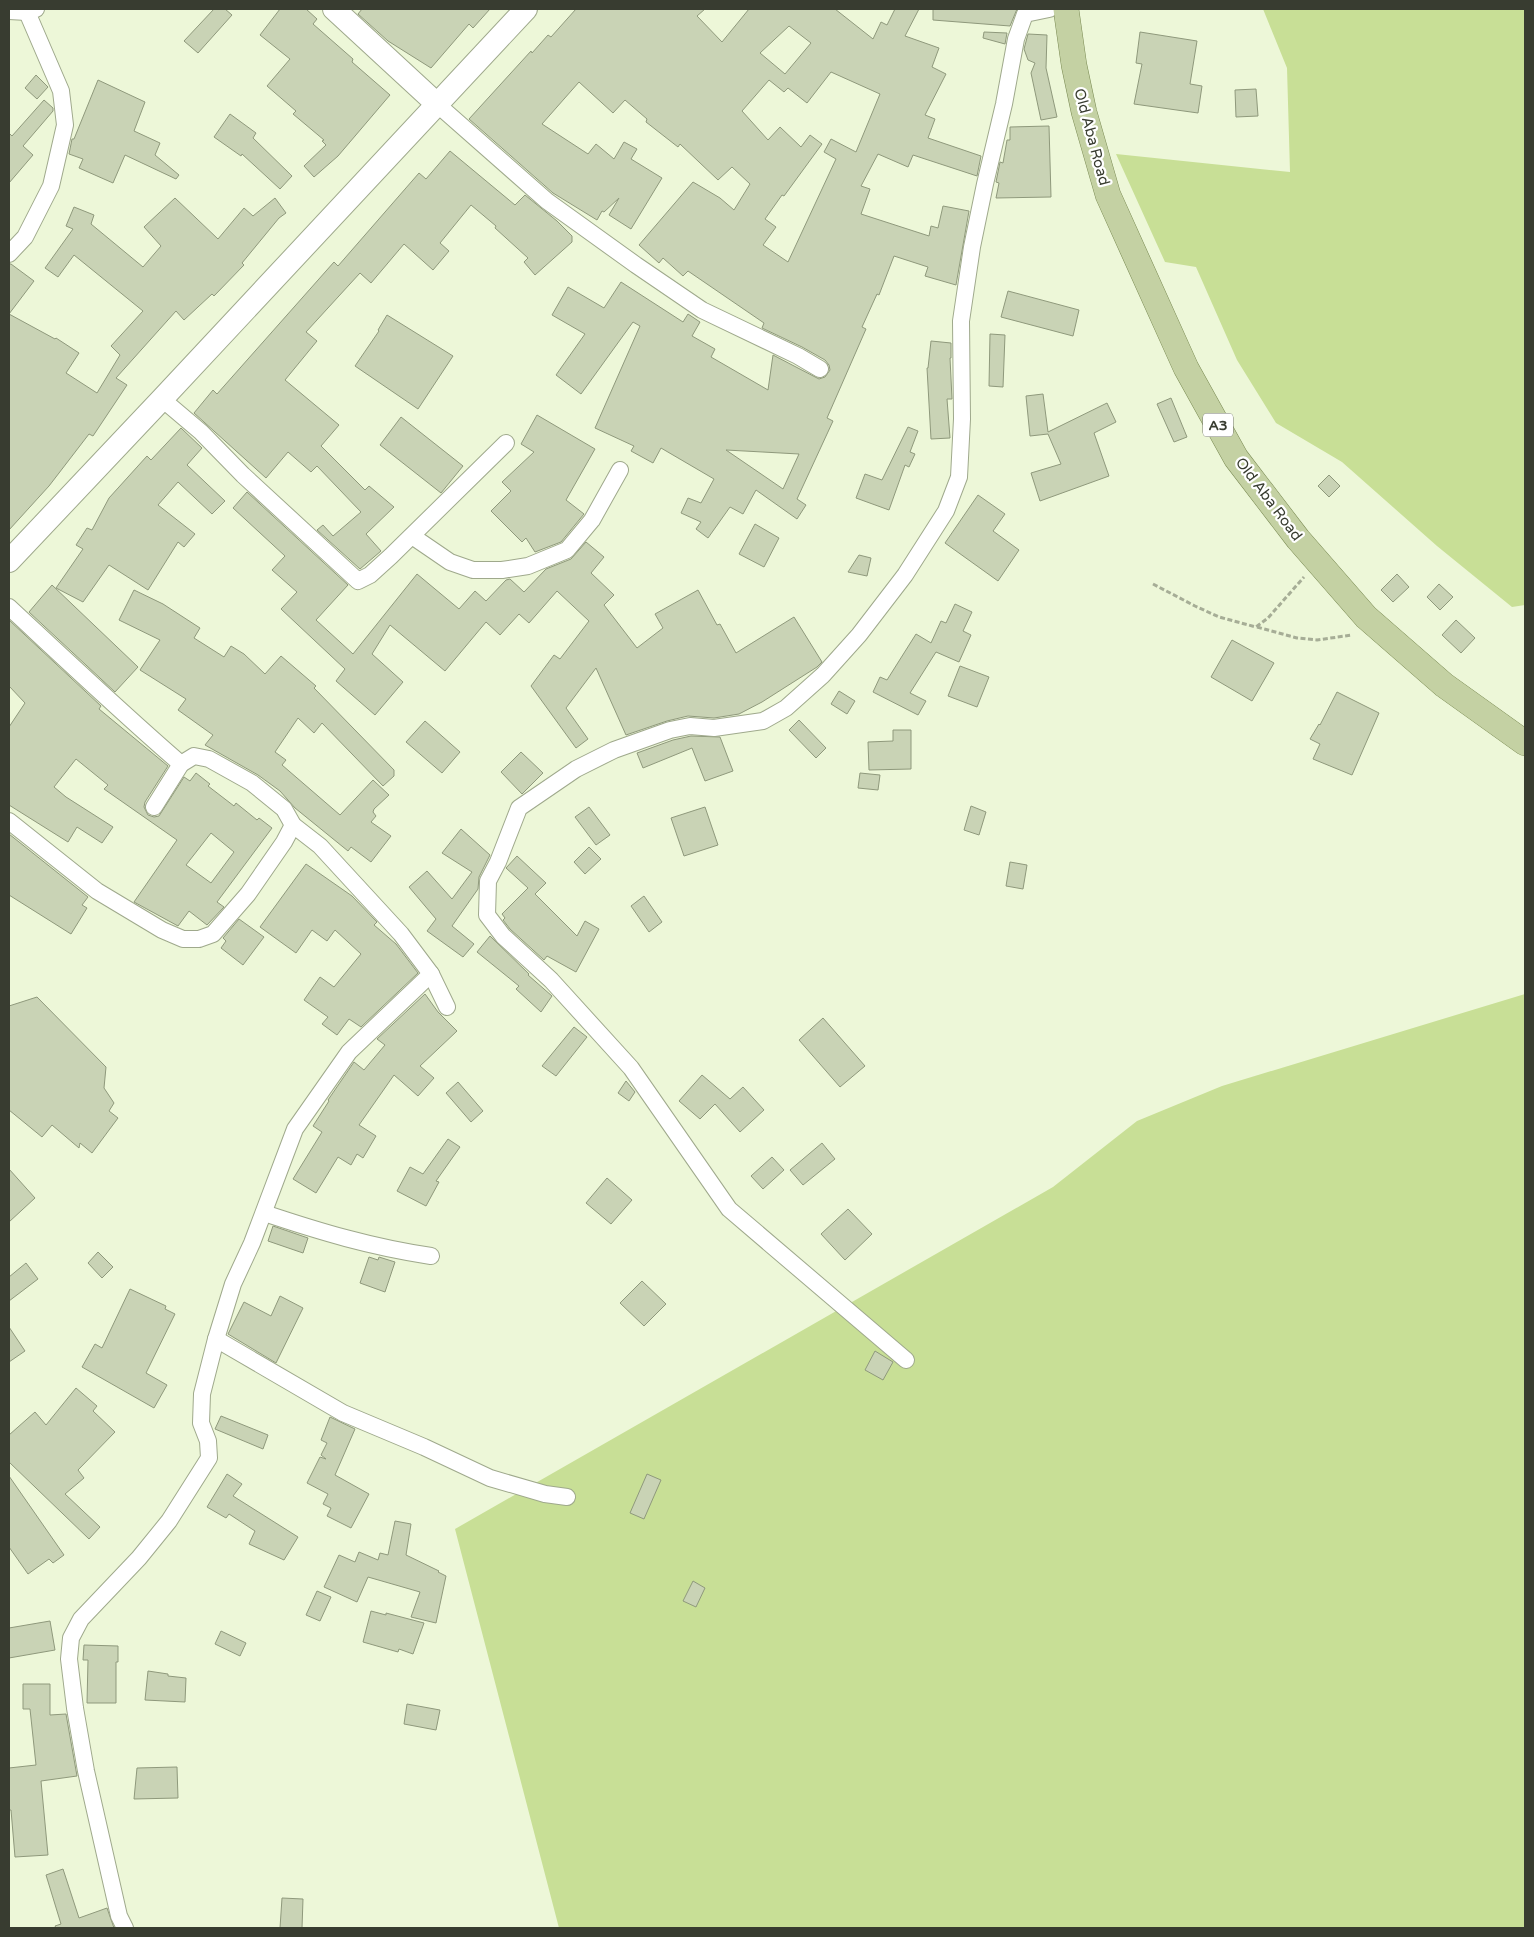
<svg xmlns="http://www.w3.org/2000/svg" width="1534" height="1937" font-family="'Varela Round',sans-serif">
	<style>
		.green { fill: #c8df96 }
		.building { fill: #c9d3b5; stroke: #8f997c; fill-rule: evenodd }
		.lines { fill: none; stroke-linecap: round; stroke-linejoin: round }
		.street-casing { stroke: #9fa98c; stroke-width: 18 }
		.secondary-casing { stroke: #9fa98c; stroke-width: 24 }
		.primary-casing { stroke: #798952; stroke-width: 26 }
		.path { stroke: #a6ad96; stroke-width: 3; stroke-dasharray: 5 2.5; stroke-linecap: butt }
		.street { stroke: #fff; stroke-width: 16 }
		.secondary { stroke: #fff; stroke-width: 22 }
		.primary { stroke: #c4d1a3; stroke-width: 25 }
		.labels { text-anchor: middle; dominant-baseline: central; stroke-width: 4.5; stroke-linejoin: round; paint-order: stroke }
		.shield { fill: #fff; stroke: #74766e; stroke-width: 1 }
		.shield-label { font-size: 14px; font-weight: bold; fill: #383c30 }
		.street-label { font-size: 15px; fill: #383c30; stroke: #fff }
	</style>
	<rect width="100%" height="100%" fill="#edf7d8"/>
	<g class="green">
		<path d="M 1263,9 L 1525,9 L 1525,605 L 1512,607 L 1437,546 L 1342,462 L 1276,423 L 1237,360 L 1196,267 L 1165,262 L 1116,154 L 1290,172 L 1287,68 Z"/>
		<path d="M 1525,994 L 1525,1928 L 559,1928 L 455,1529 L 1053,1187 L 1137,1121 L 1222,1086 Z"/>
	</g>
	<g class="building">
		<path d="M 214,9 L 225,9 L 232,15 L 198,53 L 184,41 Z"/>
		<path d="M 280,9 L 306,9 L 317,19 L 313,24 L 353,59 L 352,62 L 390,95 L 338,156 L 314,177 L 304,166 L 326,145 L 322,141 L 324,140 L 293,114 L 296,111 L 267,86 L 290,59 L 260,35 Z"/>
		<path d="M 362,9 L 490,9 L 473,28 L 469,24 L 431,68 L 388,41 L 358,14 Z"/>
		<path d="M 576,9 L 705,9 L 697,16 L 722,42 L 749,9 L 835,9 L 873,39 L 881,22 L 887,25 L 895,9 L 919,9 L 905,36 L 939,48 L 932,67 L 946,74 L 925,115 L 935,119 L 928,138 L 981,156 L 977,176 L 913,155 L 908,167 L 878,154 L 861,186 L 870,189 L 861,214 L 929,236 L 931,226 L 938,228 L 943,206 L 969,211 L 956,285 L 925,276 L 928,267 L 894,256 L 879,295 L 877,294 L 862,327 L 866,329 L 827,418 L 833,421 L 797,499 L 806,505 L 797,519 L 756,490 L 743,514 L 730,507 L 708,538 L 696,529 L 701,522 L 681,513 L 688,498 L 701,503 L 714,479 L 661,448 L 653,463 L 631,451 L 634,446 L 595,428 L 640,326 L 633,322 L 581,394 L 556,375 L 585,334 L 552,315 L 568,287 L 604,308 L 621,282 L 683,322 L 688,314 L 700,322 L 692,336 L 715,349 L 711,357 L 768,390 L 773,355 L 819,379 L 825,377 L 830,370 L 829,365 L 825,360 L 802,347 L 762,328 L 764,323 L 688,271 L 683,276 L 663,258 L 659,263 L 639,245 L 693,182 L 720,198 L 734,210 L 750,184 L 732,167 L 718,180 L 680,144 L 678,147 L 646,122 L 647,119 L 625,100 L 613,113 L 579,82 L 542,124 L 588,154 L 596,144 L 614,159 L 624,142 L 637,149 L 631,159 L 662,178 L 631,229 L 609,215 L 619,198 L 604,212 L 602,211 L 597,220 L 553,193 L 469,119 L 531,51 L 532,53 L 548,35 L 551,37 ZM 789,26 L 811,43 L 785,74 L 760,53 ZM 831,72 L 880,94 L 856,152 L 831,139 L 824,152 L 836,159 L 788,262 L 763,245 L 776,227 L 765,219 L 782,195 L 784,196 L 822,144 L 810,135 L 801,147 L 780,127 L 768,140 L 742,111 L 769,80 L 784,92 L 788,88 L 807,103 ZM 726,450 L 799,454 L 783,489 Z"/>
		<path d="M 933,9 L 1017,9 L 1010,26 L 933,20 Z"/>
		<path d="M 984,32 L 1007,33 L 1005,44 L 983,38 Z"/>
		<path d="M 1140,32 L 1197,41 L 1190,84 L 1202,86 L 1198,113 L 1134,104 L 1142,64 L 1136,63 Z"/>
		<path d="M 1028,34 L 1047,35 L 1046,68 L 1057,117 L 1041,120 L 1031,73 L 1035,63 L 1028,60 L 1024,49 Z"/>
		<path d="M 36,75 L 48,87 L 37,99 L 25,88 Z"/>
		<path d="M 98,80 L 145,102 L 134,131 L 160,143 L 155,155 L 179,175 L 176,179 L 125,155 L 113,183 L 79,168 L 83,159 L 69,154 L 72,139 L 74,139 Z"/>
		<path d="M 1256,89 L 1258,116 L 1236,117 L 1235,90 Z"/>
		<path d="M 44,100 L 53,108 L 53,111 L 23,146 L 33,155 L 9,183 L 9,133 L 12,136 Z"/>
		<path d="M 230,114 L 256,133 L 253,138 L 292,176 L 280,189 L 242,154 L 241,156 L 214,137 Z"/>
		<path d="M 1049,126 L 1051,197 L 996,198 L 999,183 L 996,182 L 1000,162 L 1003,163 L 1007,140 L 1010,140 L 1010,127 Z"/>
		<path d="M 450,151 L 515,205 L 525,195 L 557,221 L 572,236 L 572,242 L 535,275 L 524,262 L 528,258 L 495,228 L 496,226 L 471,205 L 440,243 L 449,251 L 433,270 L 404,244 L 371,283 L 360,273 L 306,332 L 317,341 L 285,380 L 339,425 L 321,446 L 365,490 L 369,486 L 394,507 L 366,534 L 381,551 L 360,569 L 317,530 L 323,525 L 333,536 L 361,512 L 317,466 L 311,472 L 288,452 L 266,478 L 194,413 L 213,390 L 217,394 L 334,262 L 338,266 L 419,173 L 426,179 Z"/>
		<path d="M 175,198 L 218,239 L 244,208 L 253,216 L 275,198 L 286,213 L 279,218 L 242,263 L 244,265 L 214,296 L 212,294 L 184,320 L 176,311 L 116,378 L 127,385 L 93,436 L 89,434 L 49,486 L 9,530 L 9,264 L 11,264 L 34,281 L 9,314 L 55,339 L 56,338 L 79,353 L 66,373 L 97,393 L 120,355 L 111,346 L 143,311 L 74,255 L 58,277 L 45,268 L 73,229 L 66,226 L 74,207 L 94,215 L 91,224 L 143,267 L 161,246 L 144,227 Z"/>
		<path d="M 1008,291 L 1079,310 L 1073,336 L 1001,317 Z"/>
		<path d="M 387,315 L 453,356 L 418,409 L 355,366 L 379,331 L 378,330 Z"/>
		<path d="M 990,334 L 1005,335 L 1003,387 L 989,386 Z"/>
		<path d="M 931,341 L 951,343 L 951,358 L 950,358 L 952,399 L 947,399 L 950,438 L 931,439 L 927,368 L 928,368 Z"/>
		<path d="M 1043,394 L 1048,432 L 1107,403 L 1116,422 L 1094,433 L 1109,476 L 1040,501 L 1031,473 L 1061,464 L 1048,434 L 1030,436 L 1026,396 Z"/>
		<path d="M 1171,398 L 1187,437 L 1174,442 L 1157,404 Z"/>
		<path d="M 537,415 L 595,449 L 566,500 L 584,514 L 561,542 L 535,552 L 526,538 L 522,542 L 491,511 L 511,491 L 502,482 L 534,452 L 521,444 Z"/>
		<path d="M 401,417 L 463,466 L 441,493 L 380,445 Z"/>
		<path d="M 908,427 L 918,431 L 910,452 L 915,454 L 909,467 L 905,465 L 889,510 L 856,498 L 865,474 L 882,480 Z"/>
		<path d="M 181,428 L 202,448 L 187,465 L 225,501 L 212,514 L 178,482 L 158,505 L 195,534 L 184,547 L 178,542 L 148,590 L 109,565 L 83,602 L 56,588 L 83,549 L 76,545 L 87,528 L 92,530 L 109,498 L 147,456 L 151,460 Z"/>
		<path d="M 1329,475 L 1340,486 L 1329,497 L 1318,486 Z"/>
		<path d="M 247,492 L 348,585 L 316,620 L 353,654 L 417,574 L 459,609 L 475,591 L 486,601 L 506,580 L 510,579 L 524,592 L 546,569 L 571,559 L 586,542 L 604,557 L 591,573 L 614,595 L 604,605 L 637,648 L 663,628 L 655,614 L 698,590 L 717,625 L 720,624 L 736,653 L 794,617 L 822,662 L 817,667 L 762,702 L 739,714 L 714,718 L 688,716 L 667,721 L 626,735 L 596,668 L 566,708 L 588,739 L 576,748 L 531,686 L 554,655 L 560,659 L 589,621 L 557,591 L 529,623 L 519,614 L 500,635 L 486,622 L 445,671 L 390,625 L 372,654 L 403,682 L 375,715 L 336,681 L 345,669 L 281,609 L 297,592 L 272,570 L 285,556 L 233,508 Z"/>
		<path d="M 978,495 L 1005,514 L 993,531 L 1019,550 L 998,581 L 945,543 Z"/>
		<path d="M 755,524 L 779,538 L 764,567 L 739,554 Z"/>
		<path d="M 859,555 L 871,558 L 867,576 L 848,572 Z"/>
		<path d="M 1397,574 L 1409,587 L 1393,602 L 1381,590 Z"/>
		<path d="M 1439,584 L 1453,597 L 1440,610 L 1427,597 Z"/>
		<path d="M 52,585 L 138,667 L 115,692 L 29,612 Z"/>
		<path d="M 134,590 L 163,604 L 200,628 L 194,638 L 224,657 L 231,646 L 244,654 L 265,674 L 281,656 L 316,686 L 314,688 L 394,770 L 394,776 L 383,786 L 322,723 L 314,733 L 298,718 L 275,752 L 286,760 L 282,765 L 340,815 L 373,780 L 389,795 L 374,809 L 373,812 L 376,816 L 371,822 L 391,836 L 371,862 L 351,847 L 348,851 L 295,808 L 280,791 L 258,775 L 205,745 L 213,735 L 178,710 L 186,699 L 140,670 L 160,640 L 119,620 Z"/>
		<path d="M 955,604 L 972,612 L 963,631 L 971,635 L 959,662 L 936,652 L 910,693 L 926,701 L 918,715 L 873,692 L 880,677 L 887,680 L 916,634 L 931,643 L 941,621 L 946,623 Z"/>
		<path d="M 9,620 L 101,706 L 99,709 L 168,766 L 145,802 L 144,807 L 148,815 L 154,817 L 159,816 L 184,777 L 190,781 L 196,773 L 210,784 L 208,786 L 234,806 L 236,803 L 257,820 L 259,818 L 272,828 L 217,902 L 224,907 L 207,925 L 189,911 L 178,926 L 134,902 L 177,840 L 104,789 L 108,785 L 76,759 L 54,787 L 66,797 L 113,827 L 102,843 L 77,827 L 68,842 L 9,805 L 9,727 L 25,703 L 9,686 ZM 211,833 L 234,852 L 211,883 L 186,865 Z"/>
		<path d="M 1456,620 L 1475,638 L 1461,653 L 1442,635 Z"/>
		<path d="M 1232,640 L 1274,663 L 1252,701 L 1211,677 Z"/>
		<path d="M 960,666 L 989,677 L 977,707 L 948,696 Z"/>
		<path d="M 839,691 L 855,701 L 847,714 L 831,704 Z"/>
		<path d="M 1337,692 L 1379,713 L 1352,775 L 1313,759 L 1320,744 L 1310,739 L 1319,724 L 1320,725 Z"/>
		<path d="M 799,720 L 826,748 L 816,758 L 789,730 Z"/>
		<path d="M 425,721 L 460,752 L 442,773 L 406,742 Z"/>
		<path d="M 893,730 L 911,730 L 911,769 L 869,770 L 868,742 L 893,741 Z"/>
		<path d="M 691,736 L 720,737 L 733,771 L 705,781 L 692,748 L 643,768 L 637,753 L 673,740 Z"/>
		<path d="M 521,752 L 543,773 L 522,794 L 501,772 Z"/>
		<path d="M 860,773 L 880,775 L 878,790 L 858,788 Z"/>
		<path d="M 971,806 L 986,812 L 979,835 L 964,830 Z"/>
		<path d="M 589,807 L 610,835 L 596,845 L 575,817 Z"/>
		<path d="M 705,807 L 718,845 L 684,856 L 671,818 Z"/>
		<path d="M 461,829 L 490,855 L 479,877 L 478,889 L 452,926 L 474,944 L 463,957 L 427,931 L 436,919 L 409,887 L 427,871 L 452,899 L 472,872 L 442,853 Z"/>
		<path d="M 9,834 L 88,897 L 82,905 L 87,908 L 71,934 L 9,895 Z"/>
		<path d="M 589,847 L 601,859 L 585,874 L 574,862 Z"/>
		<path d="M 517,856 L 546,883 L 535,894 L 577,936 L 585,921 L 599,929 L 576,972 L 547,956 L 544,960 L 510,929 L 503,920 L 505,918 L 502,914 L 528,888 L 506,868 Z"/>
		<path d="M 1010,862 L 1027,865 L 1023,889 L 1006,886 Z"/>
		<path d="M 306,864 L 352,896 L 377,922 L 374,925 L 396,944 L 418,973 L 361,1027 L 349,1019 L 337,1035 L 322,1024 L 328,1017 L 304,1000 L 320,977 L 334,987 L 361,954 L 335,930 L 327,941 L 312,930 L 296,953 L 260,927 Z"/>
		<path d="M 644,896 L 662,922 L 649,932 L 631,906 Z"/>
		<path d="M 239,919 L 264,937 L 243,965 L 221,948 L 226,941 L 223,938 Z"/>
		<path d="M 490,936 L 529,974 L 528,975 L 552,996 L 541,1012 L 516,989 L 519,986 L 477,952 Z"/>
		<path d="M 425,994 L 438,1012 L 457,1031 L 420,1066 L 434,1078 L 418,1096 L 394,1075 L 359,1125 L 376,1136 L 363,1158 L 357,1154 L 351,1165 L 338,1157 L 316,1193 L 293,1179 L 322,1132 L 313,1126 L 329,1101 L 328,1100 L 354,1062 L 364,1070 L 385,1045 L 377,1039 Z"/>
		<path d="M 37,997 L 106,1067 L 104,1088 L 114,1103 L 109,1111 L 118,1118 L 92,1153 L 80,1143 L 79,1148 L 52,1125 L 42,1137 L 9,1110 L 9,1006 Z"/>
		<path d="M 823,1018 L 865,1066 L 840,1087 L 799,1040 Z"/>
		<path d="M 574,1027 L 587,1037 L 556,1076 L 542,1066 Z"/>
		<path d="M 702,1075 L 730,1099 L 743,1087 L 764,1110 L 740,1132 L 715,1104 L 700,1119 L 679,1101 Z"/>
		<path d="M 626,1081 L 635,1092 L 629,1101 L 618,1093 Z"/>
		<path d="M 458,1082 L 483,1111 L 471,1122 L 446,1093 Z"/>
		<path d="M 448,1139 L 460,1147 L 436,1181 L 439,1182 L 426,1206 L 397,1191 L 410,1167 L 423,1174 Z"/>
		<path d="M 822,1143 L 835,1159 L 803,1185 L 790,1170 Z"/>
		<path d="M 772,1157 L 784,1170 L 763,1189 L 751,1176 Z"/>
		<path d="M 9,1169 L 35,1198 L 9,1222 Z"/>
		<path d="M 607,1178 L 632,1200 L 611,1224 L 586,1203 Z"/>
		<path d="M 848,1209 L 872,1234 L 845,1260 L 821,1234 Z"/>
		<path d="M 273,1226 L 308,1238 L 303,1253 L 268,1241 Z"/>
		<path d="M 98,1252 L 113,1267 L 102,1278 L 88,1263 Z"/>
		<path d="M 369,1257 L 378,1260 L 379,1257 L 395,1262 L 385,1292 L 360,1283 Z"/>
		<path d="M 26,1263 L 38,1279 L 9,1301 L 9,1277 Z"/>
		<path d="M 642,1281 L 666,1304 L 644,1326 L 620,1303 Z"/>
		<path d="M 130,1289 L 166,1306 L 165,1309 L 175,1314 L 146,1373 L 167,1385 L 154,1408 L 82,1367 L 95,1344 L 102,1348 Z"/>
		<path d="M 280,1296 L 303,1308 L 276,1363 L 228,1334 L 244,1302 L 271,1316 Z"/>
		<path d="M 9,1327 L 25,1351 L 9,1362 Z"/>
		<path d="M 875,1351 L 893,1362 L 883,1380 L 865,1370 Z"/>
		<path d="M 76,1388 L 97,1406 L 93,1411 L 115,1432 L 78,1470 L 84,1478 L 65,1494 L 100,1527 L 89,1539 L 9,1462 L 9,1435 L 35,1412 L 46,1425 Z"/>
		<path d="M 221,1416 L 268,1435 L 263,1449 L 215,1429 Z"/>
		<path d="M 330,1417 L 355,1429 L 335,1475 L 369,1494 L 351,1528 L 327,1516 L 331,1508 L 323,1504 L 328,1494 L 307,1483 L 320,1457 L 326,1459 L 321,1455 L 327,1443 L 321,1440 Z"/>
		<path d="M 227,1474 L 242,1484 L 233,1496 L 298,1537 L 284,1560 L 249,1544 L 255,1531 L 229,1514 L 226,1518 L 207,1507 Z"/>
		<path d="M 647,1474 L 661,1480 L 644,1519 L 630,1513 Z"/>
		<path d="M 9,1476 L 64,1555 L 53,1563 L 49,1559 L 28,1574 L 9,1547 Z"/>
		<path d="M 395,1521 L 411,1524 L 406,1555 L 439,1571 L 438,1572 L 446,1576 L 436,1623 L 411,1617 L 420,1592 L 368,1577 L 357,1602 L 324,1587 L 339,1555 L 355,1562 L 359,1552 L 378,1560 L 380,1553 L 388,1555 Z"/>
		<path d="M 693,1581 L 705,1588 L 696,1607 L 683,1601 Z"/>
		<path d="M 317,1591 L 331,1597 L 320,1621 L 306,1615 Z"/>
		<path d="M 371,1611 L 386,1615 L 386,1613 L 424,1623 L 413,1654 L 399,1649 L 398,1652 L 363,1642 Z"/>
		<path d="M 50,1621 L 55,1650 L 9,1658 L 9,1628 Z"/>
		<path d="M 221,1631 L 246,1643 L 240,1656 L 215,1644 Z"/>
		<path d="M 84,1645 L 118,1646 L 118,1662 L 116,1662 L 116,1703 L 87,1703 L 88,1660 L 83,1660 Z"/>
		<path d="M 148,1671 L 168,1674 L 168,1676 L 186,1678 L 185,1702 L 145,1700 Z"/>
		<path d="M 23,1684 L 50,1684 L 50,1715 L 66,1714 L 77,1776 L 41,1781 L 48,1855 L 15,1857 L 11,1810 L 9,1810 L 9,1768 L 36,1765 L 30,1709 L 23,1709 Z"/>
		<path d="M 407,1704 L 440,1710 L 436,1730 L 404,1724 Z"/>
		<path d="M 177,1767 L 178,1798 L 134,1799 L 137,1768 Z"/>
		<path d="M 63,1869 L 79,1918 L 107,1908 L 114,1928 L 56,1928 L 55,1926 L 61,1924 L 46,1875 Z"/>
		<path d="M 282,1898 L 303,1899 L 302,1928 L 280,1928 Z"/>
	</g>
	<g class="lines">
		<defs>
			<g id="street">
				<path d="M 9,11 L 27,12 L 36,9"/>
				<path d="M 438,105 L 547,201 L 636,265 L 702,310 L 798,356 L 820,369"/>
				<path d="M 9,254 L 25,237 L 51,186 L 65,125 L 61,91 L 27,12"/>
				<path d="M 162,399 L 201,432 L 243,475 L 358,581 L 370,575 L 391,556 L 506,443"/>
				<path d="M 412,536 L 450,562 L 473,570 L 502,570 L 528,566 L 567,550 L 592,520 L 620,470"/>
				<path d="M 9,607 C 66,660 122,713 181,764"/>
				<path d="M 154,807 L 181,764 L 194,756 L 209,759 L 252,783 L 284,809 L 293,825 L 320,846 L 401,934 L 431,974 L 447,1007"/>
				<path d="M 9,821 L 97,891 L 162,930 L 183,939 L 199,939 L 213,934 L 248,894 L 284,842 L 293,825"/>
				<path d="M 264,1213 C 321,1232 371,1247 431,1256"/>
				<path d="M 216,1339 L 343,1413 L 424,1447 L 490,1478 L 545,1494 L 567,1497"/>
				<path d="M 906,1360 L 729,1209 L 631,1068 L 551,980 L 503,936 L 487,915 L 488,881 L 498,862 L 519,808 L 576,769 L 614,750 L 670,730 L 690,726 L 714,728 L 763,721 L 786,708 L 823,675 L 859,635 L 905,575 L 946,511 L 959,477 L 962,419 L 961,321 L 972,247 L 985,184 L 1004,104 L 1016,39 L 1025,14 L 1049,9"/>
				<path d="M 125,1928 L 119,1916 L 86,1771 L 75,1708 L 69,1659 L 71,1638 L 81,1619 L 139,1558 L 169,1521 L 209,1458 L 208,1441 L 201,1423 L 202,1394 L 216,1339 L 233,1284 L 252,1243 L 295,1129 L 349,1052 L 431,974"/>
			</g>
			<g id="secondary">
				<path d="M 334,9 L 438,105"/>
				<path d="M 9,561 L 162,399 L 526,9"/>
			</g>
			<path id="primary" d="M 1066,9 L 1074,65 L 1084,112 L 1108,195 L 1186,368 L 1236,458 L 1298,539 L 1366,617 L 1444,685 L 1525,743"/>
		</defs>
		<use href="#street" class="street-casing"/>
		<use href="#secondary" class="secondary-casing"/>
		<use href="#primary" class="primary-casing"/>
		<g class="path">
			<path d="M 1153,584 L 1195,606 L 1219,617 L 1256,627 L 1268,618 L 1304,577"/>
			<path d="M 1257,627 L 1297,638 L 1317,640 L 1352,635"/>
		</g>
		<use href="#street" class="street"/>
		<use href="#secondary" class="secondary"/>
		<use href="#primary" class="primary"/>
	</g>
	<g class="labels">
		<rect class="shield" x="1203" y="413.5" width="30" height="23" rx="4"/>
		<g class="shield-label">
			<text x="1218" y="425">A3</text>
		</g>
		<g class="street-label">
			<text transform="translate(1092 137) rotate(75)">Old Aba Road</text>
			<text transform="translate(1269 499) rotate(53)">Old Aba Road</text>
		</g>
	</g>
	<rect width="1534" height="1937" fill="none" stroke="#383c30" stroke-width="20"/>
</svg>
